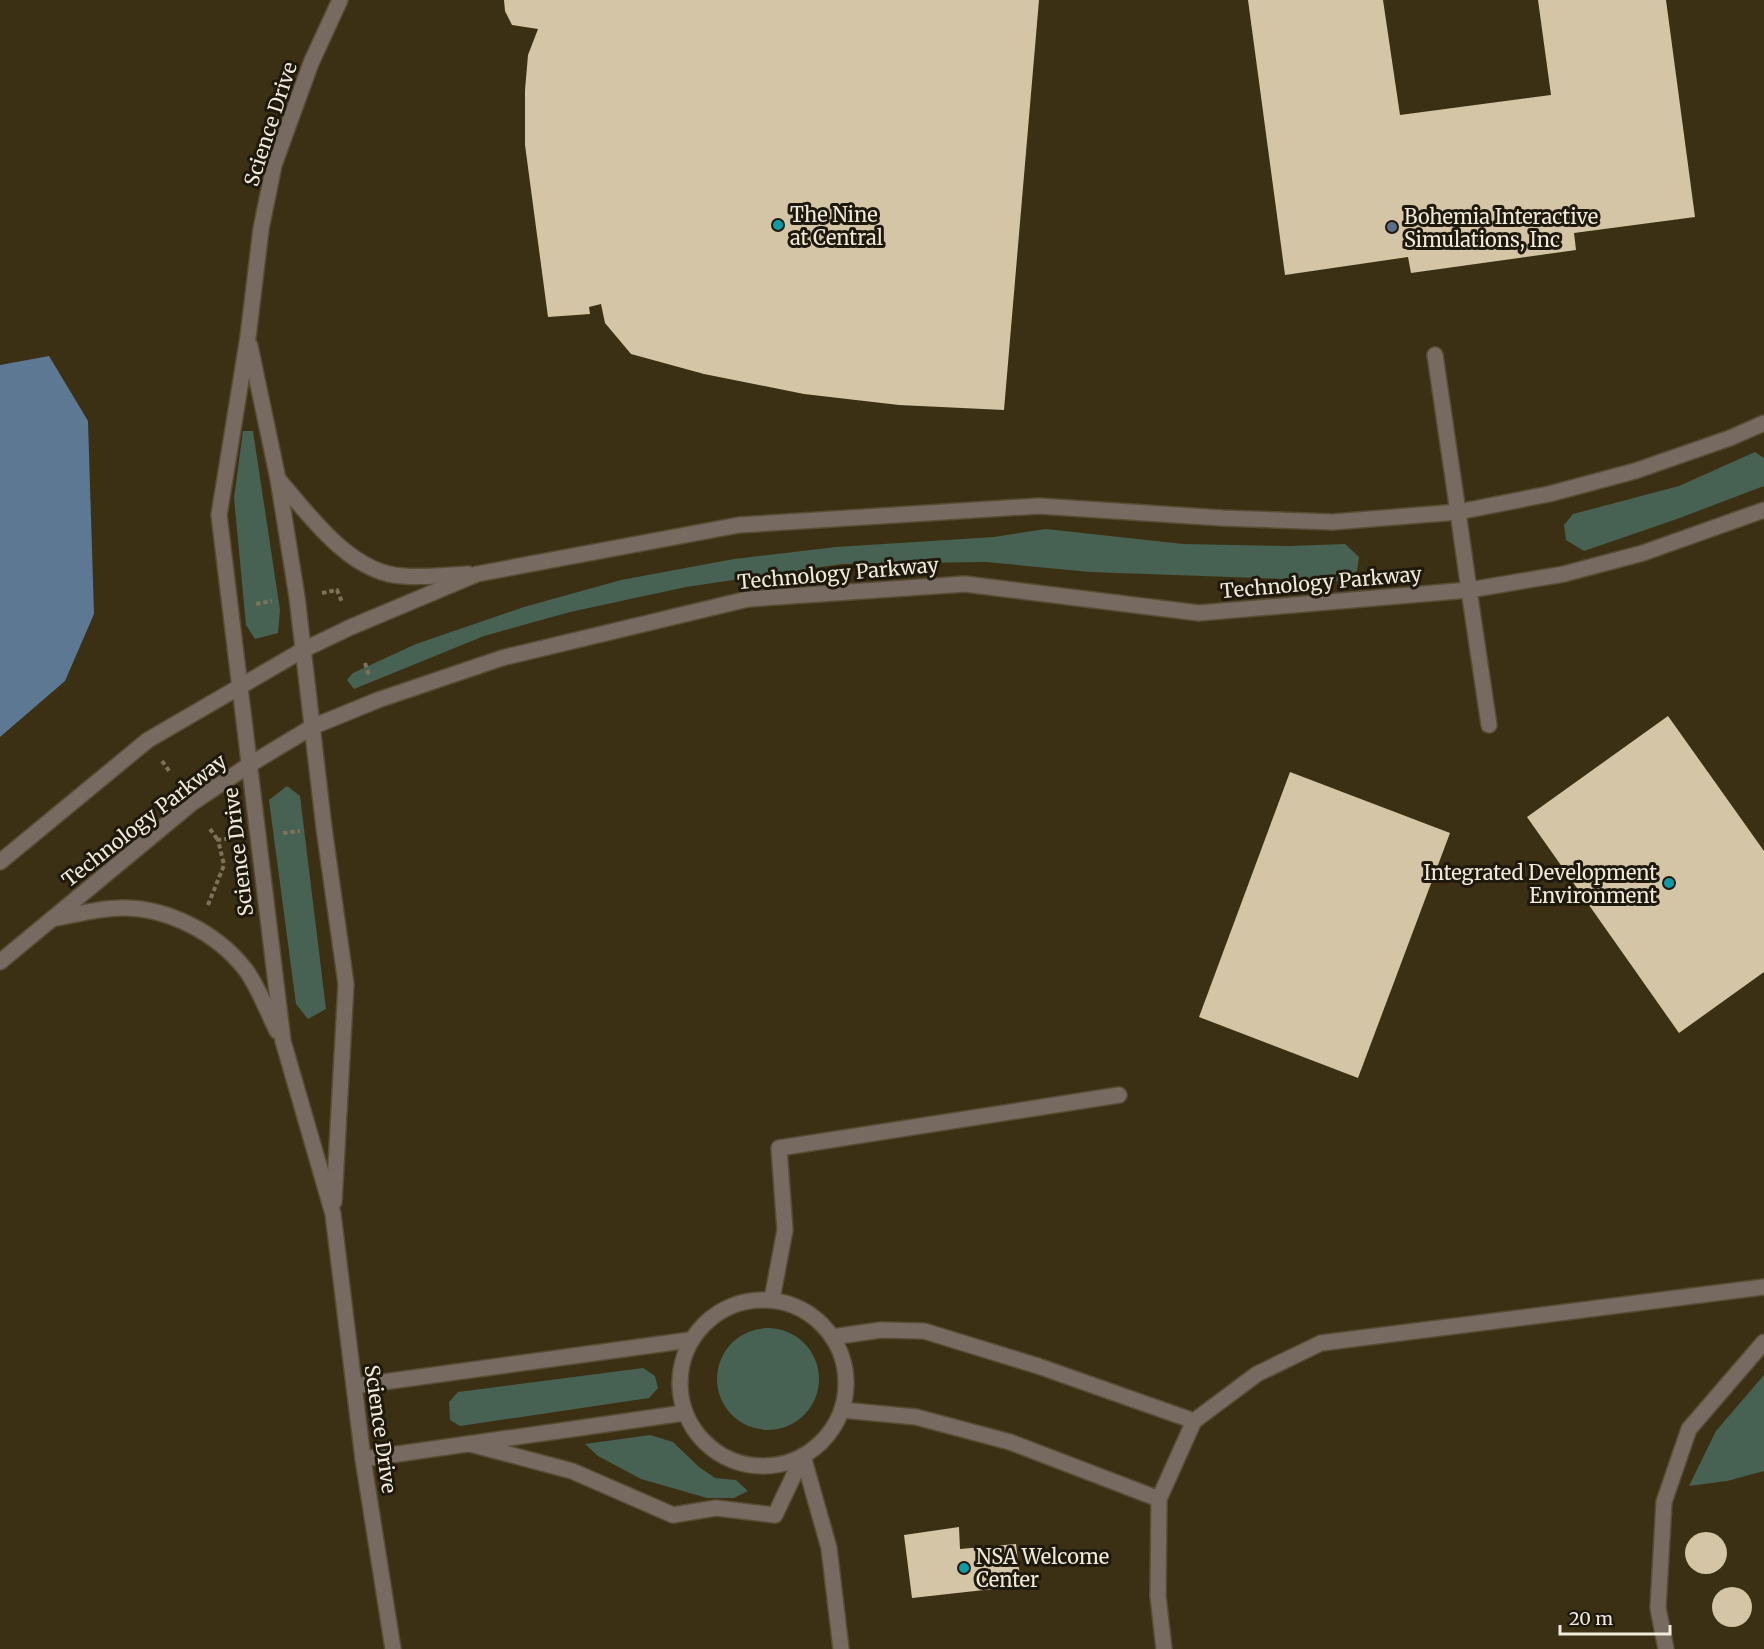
<svg xmlns="http://www.w3.org/2000/svg" width="1764" height="1649" font-family="Merriweather,serif">
	<style>
		.green { fill: #476252 }
		.water { fill: #5d7893 }
		.building { fill: #d4c5a6 }
		.lines { fill: none; stroke-linecap: round; stroke-linejoin: round }
		.service-casing { stroke: #584d34; stroke-width: 18 }
		.minor-casing { stroke: #584d34; stroke-width: 18 }
		.path { stroke: #7d735c; stroke-width: 4; stroke-dasharray: 4.5 3; stroke-linecap: butt }
		.service { stroke: #766a61; stroke-width: 15 }
		.minor { stroke: #766a61; stroke-width: 15 }
		.culture-dot { fill: #0f9aa8; stroke: #1e180d; stroke-width: 2 }
		.service-dot { fill: #5c6f8a; stroke: #1e180d; stroke-width: 2 }
		.labels { text-anchor: middle; dominant-baseline: central; stroke-width: 6; stroke-linejoin: round; paint-order: stroke }
		.street-label { font-size: 20px; fill: #f1eada; stroke: #1e180d }
		.poi-label { font-size: 20px; fill: #f1eada; stroke: #1e180d; text-anchor: start }
	</style>
	<rect width="100%" height="100%" fill="#3b2f14"/>
	<g class="green">
		<path d="M 243,431 L 253,431 L 280,610 L 278,633 L 255,639 L 246,625 L 234,498 Z"/>
		<path d="M 1755,452 L 1764,458 L 1764,486 L 1677,519 L 1584,551 L 1566,540 L 1564,525 L 1573,514 L 1679,486 Z"/>
		<path d="M 1046,529 L 1183,544 L 1290,546 L 1345,544 L 1359,557 L 1357,571 L 1343,581 L 1090,572 L 986,562 L 842,564 L 686,587 L 570,612 L 484,636 L 354,689 L 347,680 L 353,673 L 416,644 L 524,607 L 621,580 L 734,559 L 836,547 L 994,537 Z"/>
		<path d="M 287,786 L 300,796 L 326,1009 L 308,1019 L 296,1004 L 269,800 Z"/>
		<circle cx="768" cy="1379" r="51"/>
		<path d="M 643,1368 L 655,1376 L 658,1388 L 649,1398 L 460,1426 L 450,1420 L 449,1402 L 458,1392 Z"/>
		<path d="M 1764,1375 L 1764,1471 L 1727,1481 L 1689,1486 L 1716,1431 Z"/>
		<path d="M 650,1435 L 673,1442 L 699,1467 L 715,1478 L 736,1480 L 748,1491 L 734,1498 L 707,1498 L 641,1479 L 598,1456 L 585,1444 Z"/>
	</g>
	<path class="water" d="M 49,356 L 88,421 L 94,614 L 65,681 L 0,737 L 0,365 Z"/>
	<g class="building">
		<path d="M 504,0 L 1039,0 L 1004,410 L 899,405 L 804,394 L 704,374 L 631,354 L 605,323 L 601,304 L 589,307 L 590,314 L 548,317 L 525,145 L 525,90 L 528,55 L 538,29 L 512,25 L 505,11 Z"/>
		<path d="M 1248,0 L 1383,0 L 1400,115 L 1551,95 L 1538,0 L 1666,0 L 1695,217 L 1574,233 L 1576,250 L 1411,273 L 1408,257 L 1285,275 Z"/>
		<path d="M 1668,716 L 1764,851 L 1764,972 L 1679,1033 L 1527,817 Z"/>
		<path d="M 1290,772 L 1450,833 L 1358,1078 L 1199,1017 Z"/>
		<path d="M 959,1527 L 960,1549 L 1016,1544 L 1021,1586 L 912,1598 L 904,1535 Z"/>
		<circle cx="1706" cy="1553" r="21"/>
		<circle cx="1732" cy="1607" r="20"/>
	</g>
	<g class="lines">
		<defs>
			<g id="service">
				<path d="M 1435,355 L 1458,512"/>
				<path d="M 1469,590 L 1489,725"/>
				<path d="M 772,1299 L 785,1230 L 779,1148 L 1119,1095"/>
				<circle cx="763" cy="1383" r="83"/>
				<path d="M 832,1337 L 881,1330 L 924,1331 L 1038,1366 L 1194,1421"/>
				<path d="M 354,1386 L 690,1340"/>
				<path d="M 842,1410 L 916,1417 L 1010,1442 L 1159,1499"/>
				<path d="M 470,1444 L 572,1471 L 673,1515 L 716,1508 L 775,1515 L 803,1456"/>
				<path d="M 803,1456 L 829,1548 L 841,1649"/>
				<path d="M 363,1459 L 684,1413"/>
				<path d="M 1164,1649 L 1158,1596 L 1159,1499 L 1194,1421 L 1257,1374 L 1321,1343 L 1764,1287"/>
				<path d="M 1666,1649 L 1658,1608 L 1664,1502 L 1689,1429 L 1764,1342"/>
			</g>
			<g id="minor">
				<path d="M 340,0 L 311,63 L 274,165 L 261,229 L 248,337 L 219,515 L 283,1041 L 333,1214 L 363,1459 L 393,1649"/>
				<path d="M 250,346 L 278,479 L 297,597 L 324,828 L 346,984 L 334,1202"/>
				<path d="M 278,479 C 309,515 351,574 403,576 C 425,578 447,575 468,574"/>
				<path d="M 1458,512 L 1469,590"/>
				<path d="M 0,862 L 148,740 L 303,650 L 351,627 L 477,574 L 739,525 L 1039,506 L 1222,518 L 1333,522 L 1458,512 L 1549,494 L 1635,471 L 1730,438 L 1764,423"/>
				<path d="M 52,919 C 74,915 99,908 121,908 C 167,907 217,933 245,969 C 257,984 268,1013 277,1031"/>
				<path d="M 0,962 L 192,803 L 249,765 L 312,727 L 378,700 L 502,658 L 748,599 L 965,584 L 1199,613 L 1469,590 L 1564,574 L 1643,553 L 1764,510"/>
			</g>
		</defs>
		<use href="#service" class="service-casing"/>
		<use href="#minor" class="minor-casing"/>
		<g class="path">
			<path d="M 322,593 L 337,590 L 342,602"/>
			<path d="M 256,604 L 272,601"/>
			<path d="M 365,663 L 369,676"/>
			<path d="M 162,761 L 170,772"/>
			<path d="M 210,829 L 218,840"/>
			<path d="M 283,833 L 300,831"/>
			<path d="M 208,905 L 224,865 L 218,840 L 232,838"/>
		</g>
		<use href="#service" class="service"/>
		<use href="#minor" class="minor"/>
	</g>
	<g class="culture-dot">
		<circle cx="778" cy="225" r="6"/>
		<circle cx="1669" cy="883" r="6"/>
		<circle cx="964" cy="1568" r="6"/>
	</g>
	<circle class="service-dot" cx="1392" cy="227" r="6"/>
	<g class="labels">
		<g class="street-label">
			<text transform="translate(270 124) rotate(-72)">Science Drive</text>
			<text transform="translate(838 573) rotate(-5)">Technology Parkway</text>
			<text transform="translate(1321 582) rotate(-5)">Technology Parkway</text>
			<text transform="translate(144 820) rotate(-38)">Technology Parkway</text>
			<text transform="translate(238 852) rotate(-97)">Science Drive</text>
			<text transform="translate(381 1429) rotate(82)">Science Drive</text>
		</g>
		<g class="poi-label">
			<text x="790" y="214">The Nine<tspan x="790" dy="23">at Central</tspan></text>
			<text x="1404" y="216">Bohemia Interactive<tspan x="1404" dy="23">Simulations, Inc</tspan></text>
			<text x="1657" y="872" text-anchor="end">Integrated Development<tspan x="1657" dy="23">Environment</tspan></text>
			<text x="976" y="1556">NSA Welcome<tspan x="976" dy="23">Center</tspan></text>
		</g>
	</g>
	<path d="M1560 1625v9h110v-9" fill="none" stroke="#f1eada" stroke-width="3"/>
	<text x="1569" y="1625" font-size="18" fill="#f1eada" stroke="#1e180d" stroke-width="4.5" paint-order="stroke">20 m</text>
</svg>
